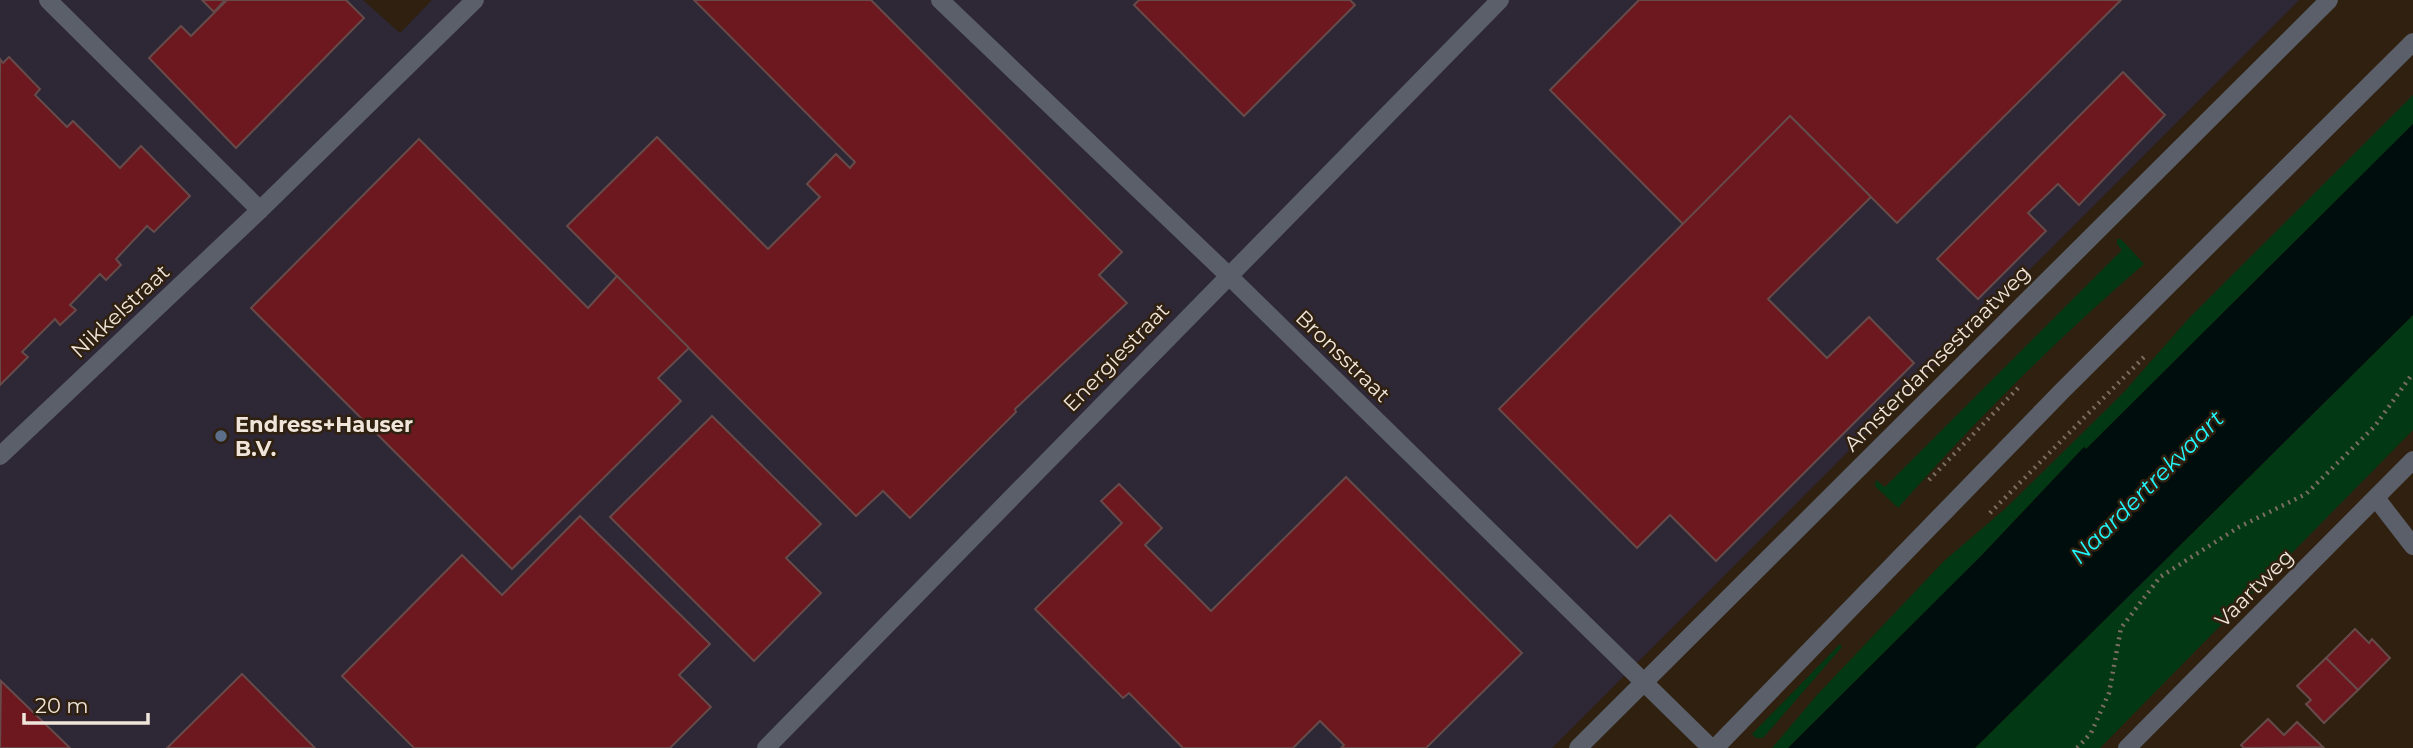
<svg xmlns="http://www.w3.org/2000/svg" width="2413" height="748" font-family="Montserrat,sans-serif">
	<style>
		.industrial { fill: #2e2736 }
		.green { fill: #023914 }
		.water { fill: #000d0d }
		.building { fill: #6d181f; stroke: #664b4a; stroke-width: 2 }
		.lines { fill: none; stroke-linecap: round; stroke-linejoin: round }
		.path { stroke: #7b6e60; stroke-width: 4.5; stroke-dasharray: 2 5; stroke-linecap: butt }
		.minor { stroke: #5a5f69; stroke-width: 18 }
		.service-dot { fill: #5c6f8a; stroke: #2f200f; stroke-width: 2.5 }
		.labels { text-anchor: middle; dominant-baseline: central; stroke-width: 5; stroke-linejoin: round; paint-order: stroke }
		.street-label { font-size: 21px; fill: #efe5da; stroke: #2f200f }
		.poi-label { font-size: 21px; font-weight: bold; fill: #efe5da; stroke: #2f200f; text-anchor: start }
		.water-label { font-size: 23px; font-style: italic; fill: #20f7fd; stroke: #2f200f }
	</style>
	<rect width="100%" height="100%" fill="#2f200f"/>
	<path class="industrial" d="M 0,0 L 363,0 L 400,33 L 432,0 L 2299,0 L 1552,748 L 0,748 Z"/>
	<g class="green">
		<path d="M 2413,95 L 2413,124 L 2086,449 L 2084,447 L 1982,555 L 1788,748 L 1772,748 L 1817,695 L 1944,561 L 2006,508 L 2123,393 L 2190,317 Z"/>
		<path d="M 2117,239 L 2121,239 L 2144,264 C 2055,341 1976,419 1898,508 L 1875,486 L 1876,480 L 1885,487 L 2122,250 L 2117,244 Z"/>
		<path d="M 2413,315 L 2413,430 L 2100,748 L 1975,748 Z"/>
		<path d="M 1840,644 L 1842,647 L 1763,738 L 1756,738 L 1752,734 Z"/>
	</g>
	<path class="water" d="M 2413,124 L 2413,315 L 1975,748 L 1788,748 L 1982,555 L 2084,447 L 2086,449 Z"/>
	<g class="building">
		<path d="M 202,0 L 225,0 L 214,12 Z"/>
		<path d="M 227,0 L 346,0 L 364,18 L 236,148 L 149,58 L 181,26 L 191,36 Z"/>
		<path d="M 694,0 L 871,0 L 1122,252 L 1099,275 L 1127,303 L 1015,409 L 1016,412 L 910,518 L 883,491 L 856,516 L 567,226 L 657,137 L 768,249 L 820,197 L 807,184 L 836,154 L 850,168 L 855,162 Z"/>
		<path d="M 1139,0 L 1350,0 L 1355,5 L 1244,116 L 1134,5 Z"/>
		<path d="M 1639,0 L 2121,0 L 1897,223 L 1790,116 L 1684,225 L 1550,90 Z"/>
		<path d="M 9,57 L 40,89 L 35,95 L 67,127 L 73,121 L 120,168 L 141,146 L 190,196 L 154,232 L 147,226 L 116,259 L 121,265 L 106,280 L 100,274 L 70,305 L 76,310 L 60,325 L 55,319 L 22,352 L 28,357 L 0,385 L 0,59 L 3,63 Z"/>
		<path d="M 2123,72 L 2165,115 L 2079,205 L 2058,184 L 2028,213 L 2046,231 L 1978,299 L 1937,259 Z"/>
		<path d="M 1790,116 L 1871,197 L 1768,299 L 1827,358 L 1869,317 L 1914,363 L 1716,561 L 1670,515 L 1637,548 L 1499,409 Z"/>
		<path d="M 419,139 L 588,308 L 617,276 L 689,348 L 658,378 L 681,401 L 512,569 L 251,308 Z"/>
		<path d="M 712,416 L 821,524 L 786,558 L 821,593 L 754,661 L 610,517 Z"/>
		<path d="M 1346,477 L 1522,653 L 1426,748 L 1341,748 L 1344,745 L 1320,721 L 1293,748 L 1183,748 L 1129,693 L 1123,698 L 1035,609 L 1122,523 L 1101,501 L 1119,484 L 1162,528 L 1145,545 L 1211,611 Z"/>
		<path d="M 580,516 L 710,644 L 679,675 L 711,707 L 670,748 L 414,748 L 342,676 L 462,555 L 502,595 Z"/>
		<path d="M 2355,629 L 2369,643 L 2372,639 L 2390,658 L 2358,690 L 2326,658 Z"/>
		<path d="M 2326,658 L 2358,690 L 2324,723 L 2306,704 L 2311,700 L 2297,686 Z"/>
		<path d="M 242,674 L 315,748 L 167,748 Z"/>
		<path d="M 1,681 L 70,748 L 0,748 Z"/>
		<path d="M 2268,719 L 2284,735 L 2297,722 L 2323,747 L 2244,748 L 2241,745 Z"/>
	</g>
	<g class="lines">
		<g class="path">
			<path d="M 1929,480 L 2018,388"/>
			<path d="M 1990,513 L 2146,355"/>
			<path d="M 2077,748 L 2091,733 L 2109,693 L 2121,628 L 2160,577 L 2239,527 L 2306,494 L 2375,426 L 2413,373"/>
		</g>
		<g class="minor">
			<path d="M 48,0 L 260,210"/>
			<path d="M 940,0 L 1228,275 L 1711,748"/>
			<path d="M 0,456 L 260,210 L 475,0"/>
			<path d="M 2376,498 L 2413,546"/>
			<path d="M 766,748 L 1500,0"/>
			<path d="M 1578,748 L 2329,0"/>
			<path d="M 1715,748 L 2062,391 L 2413,42"/>
			<path d="M 2127,748 L 2413,460"/>
		</g>
	</g>
	<circle class="service-dot" cx="221" cy="436" r="7"/>
	<g class="labels">
		<g class="street-label">
			<text transform="translate(120 311) rotate(-43)">Nikkelstraat</text>
			<text transform="translate(1343 356) rotate(44)">Bronsstraat</text>
			<text transform="translate(1116 357) rotate(-46)">Energiestraat</text>
			<text transform="translate(1937 358) rotate(-45)">Amsterdamsestraatweg</text>
			<text transform="translate(2254 588) rotate(-45)">Vaartweg</text>
		</g>
		<g class="poi-label">
			<text x="235" y="424">Endress+Hauser<tspan x="235" dy="24">B.V.</tspan></text>
		</g>
		<g class="water-label">
			<text transform="translate(2147 487) rotate(-45)">Naardertrekvaart</text>
		</g>
	</g>
	<path d="M24 713v10h124v-10" fill="none" stroke="#efe5da" stroke-width="3.5"/>
	<text x="35" y="713" font-size="21" fill="#efe5da" stroke="#2f200f" stroke-width="5" paint-order="stroke">20 m</text>
</svg>
